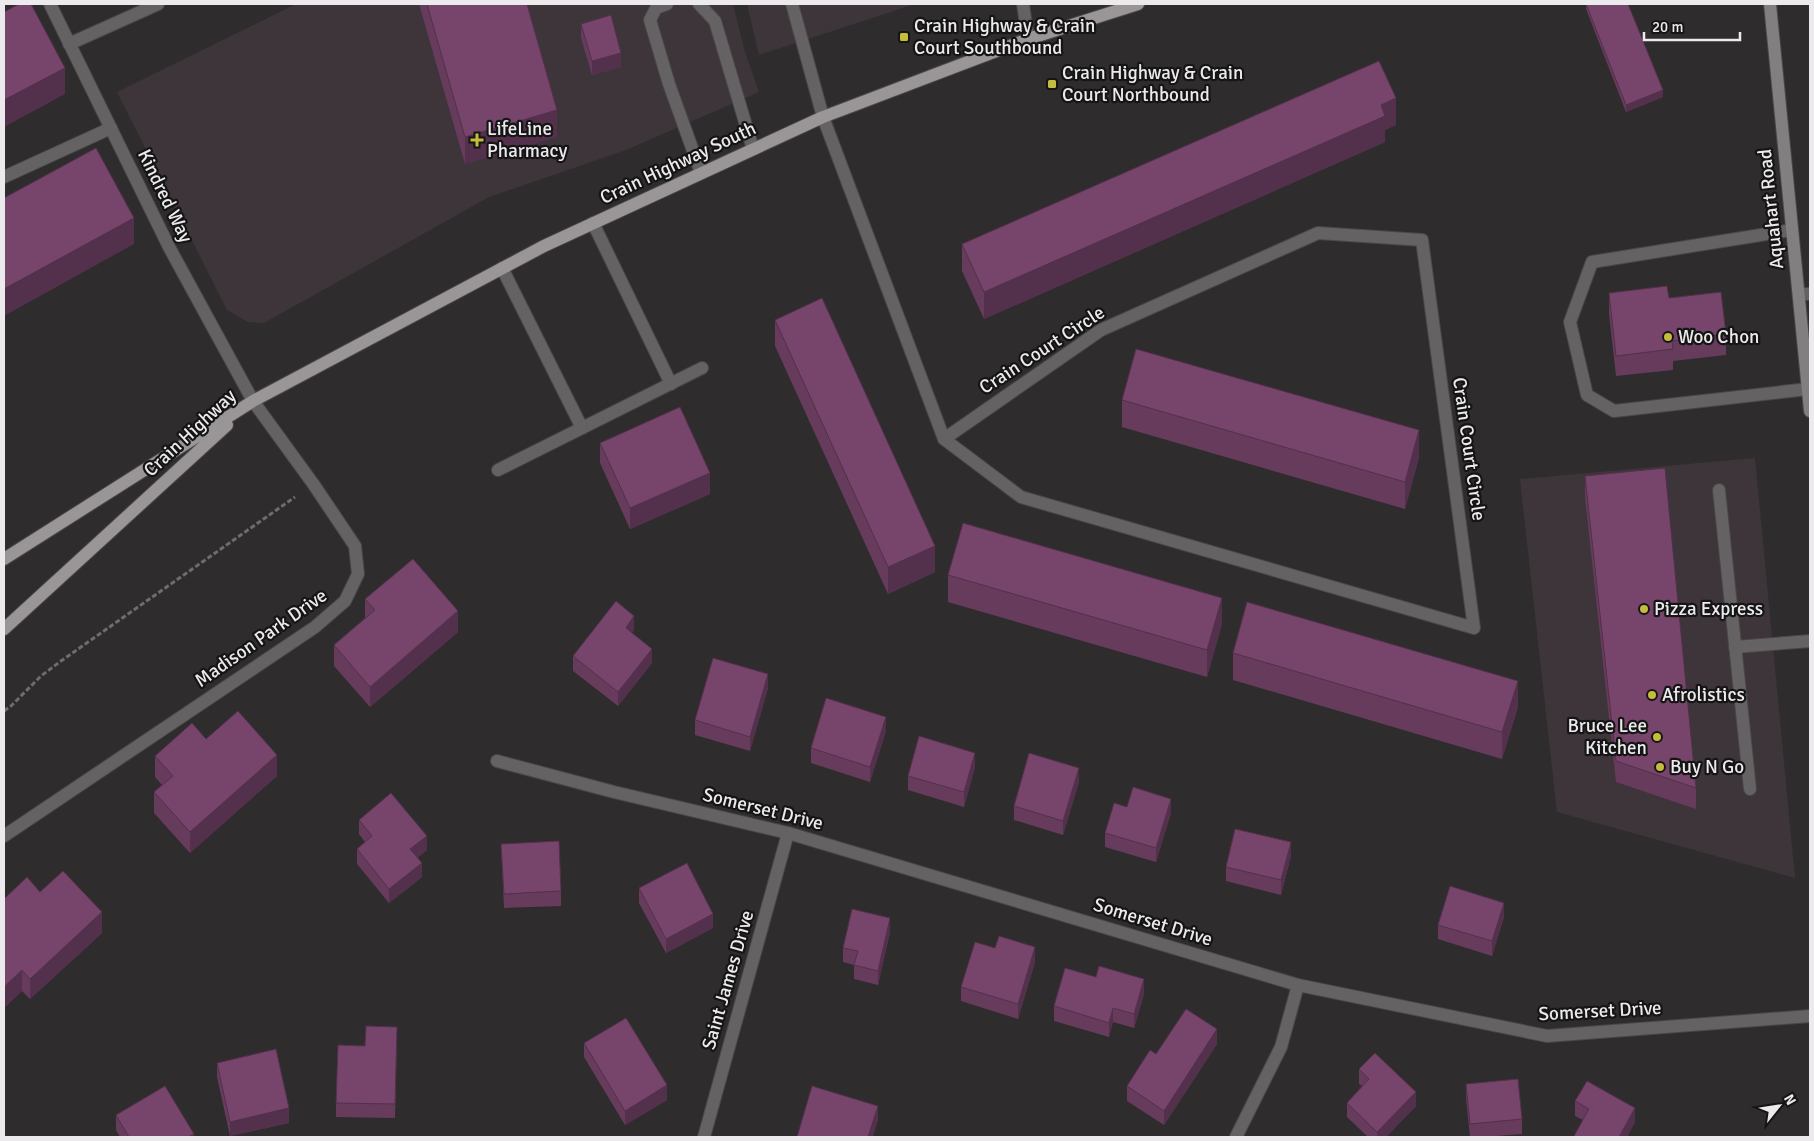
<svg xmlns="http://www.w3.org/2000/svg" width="1814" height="1141" font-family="Signika,sans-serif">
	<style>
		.built { fill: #3e353b }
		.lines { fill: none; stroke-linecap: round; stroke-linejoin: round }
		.lane-casing { stroke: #494749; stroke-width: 14 }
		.street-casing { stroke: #494749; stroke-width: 14 }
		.secondary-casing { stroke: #494749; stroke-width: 14 }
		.primary-casing { stroke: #494749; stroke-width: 14 }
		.path { stroke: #6f6c6e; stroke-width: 3; stroke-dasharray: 5 2.5; stroke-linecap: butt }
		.lane { stroke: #646263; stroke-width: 12 }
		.street { stroke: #646263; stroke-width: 12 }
		.secondary { stroke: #827f81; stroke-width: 12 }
		.primary { stroke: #9a9698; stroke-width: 12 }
		.wall { fill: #663b5c }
		.shaded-wall { fill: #53304b }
		.building { fill: #77456b; stroke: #53304b }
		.poi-dot { fill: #c6bc3c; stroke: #161516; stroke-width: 2 }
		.labels { text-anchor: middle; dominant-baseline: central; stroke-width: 4.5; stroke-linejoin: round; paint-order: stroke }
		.poi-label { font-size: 19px; fill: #eceaec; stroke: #161516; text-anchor: start }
		.street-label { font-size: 19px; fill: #eceaec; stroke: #161516 }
	</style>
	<rect width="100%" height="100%" fill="#2f2c2e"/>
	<g class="built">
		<path d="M 296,4 L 733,4 L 745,52 L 759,92 L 626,150 L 489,197 L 264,323 L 248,322 L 227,310 L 117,92 Z"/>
		<path d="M 747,4 L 915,4 L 759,55 Z"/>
		<path d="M 1755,458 L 1795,878 L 1557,812 L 1520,479 Z"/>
	</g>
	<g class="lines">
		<defs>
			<g id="lane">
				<path d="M 667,4 L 656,8 L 650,20 L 669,84 L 701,173"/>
				<path d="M 699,4 L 715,21 L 753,149"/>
				<path d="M 792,4 L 823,117"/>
				<path d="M 593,223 L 671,384"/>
				<path d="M 1792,230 L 1592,262 L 1570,322 L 1587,395 L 1614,411 L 1808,389"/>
				<path d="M 502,268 L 582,428"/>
				<path d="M 1799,294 L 1810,294"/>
				<path d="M 498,470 L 702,368"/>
				<path d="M 1719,490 L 1750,789"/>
				<path d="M 1735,647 L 1810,641"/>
			</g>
			<g id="street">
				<path d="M 1023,4 L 1028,39"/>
				<path d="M 69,44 L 158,4"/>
				<path d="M 823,117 L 944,439"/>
				<path d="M 4,177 L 111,128"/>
				<path d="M 1318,233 L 1422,240 L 1474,628 L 1021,497 L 944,439 L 1101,330 Z"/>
				<path d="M 497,761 L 614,792 L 788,833 L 1298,985 L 1547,1036 L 1810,1016"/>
				<path d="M 4,836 L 315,627 L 345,601 L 358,574 L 355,546 L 314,485 L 253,401 L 169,247 L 50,4"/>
				<path d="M 704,1137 L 788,833"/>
				<path d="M 1236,1137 L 1281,1047 L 1298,985"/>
			</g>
			<path id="secondary" d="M 1770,4 L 1810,411"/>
			<g id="primary">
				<path d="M 4,559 L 253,401 L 544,246 L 823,117 L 1028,39 L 1138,4"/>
				<path d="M 4,629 L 227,425"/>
			</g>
		</defs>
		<use href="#lane" class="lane-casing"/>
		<use href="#street" class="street-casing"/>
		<use href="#secondary" class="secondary-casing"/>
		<use href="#primary" class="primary-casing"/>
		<path class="path" d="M 4,711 L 11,706 L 41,676 L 61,661 L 295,497"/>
		<use href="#lane" class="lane"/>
		<use href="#street" class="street"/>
		<use href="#secondary" class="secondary"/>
		<use href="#primary" class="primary"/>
	</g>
	<g class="wall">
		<path d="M 419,4 L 527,4 L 557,137 L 465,164 Z"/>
		<path d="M 1586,4 L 1628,4 L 1663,97 L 1626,112 L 1586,9 Z"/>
		<path d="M 581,24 L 621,67 L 592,75 L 581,38 Z"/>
		<path d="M 1396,125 L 1385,130 L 1385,142 L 984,319 L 962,271 L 962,244 Z"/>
		<path d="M 1609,293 L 1669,298 L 1726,334 L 1726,355 L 1673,361 L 1673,370 L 1616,376 L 1609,314 Z"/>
		<path d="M 775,320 L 935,572 L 888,594 L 775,346 Z"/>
		<path d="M 1122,400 L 1419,457 L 1405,509 L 1122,427 Z"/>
		<path d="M 600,443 L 710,494 L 630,529 L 600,463 Z"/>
		<path d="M 1585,476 L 1696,788 L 1696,809 L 1616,782 L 1585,497 Z"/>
		<path d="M 948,575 L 1222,624 L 1207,677 L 948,602 Z"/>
		<path d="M 365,599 L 458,632 L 370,707 L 334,666 L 334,645 L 365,618 Z"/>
		<path d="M 634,630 L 632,633 L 652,663 L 618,706 L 573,671 L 573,656 Z"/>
		<path d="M 1233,653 L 1518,707 L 1502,759 L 1233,680 Z"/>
		<path d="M 768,688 L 750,751 L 695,735 L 695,720 Z"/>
		<path d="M 886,731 L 870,782 L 811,763 L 811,748 Z"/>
		<path d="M 206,739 L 277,776 L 190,853 L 154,813 L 154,792 L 162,785 L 155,777 L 155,756 Z"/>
		<path d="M 975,767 L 964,807 L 908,790 L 908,776 Z"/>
		<path d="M 1079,782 L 1063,835 L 1014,820 L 1014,806 Z"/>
		<path d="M 1127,807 L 1171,813 L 1156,862 L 1105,847 L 1105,833 Z"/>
		<path d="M 359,820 L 427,850 L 417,858 L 422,877 L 389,903 L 357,864 L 357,849 L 365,842 L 359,834 Z"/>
		<path d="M 501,844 L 561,891 L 561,906 L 504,908 Z"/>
		<path d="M 1291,856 L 1281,895 L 1226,881 L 1226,867 Z"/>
		<path d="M 639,888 L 713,928 L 666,953 L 639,903 Z"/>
		<path d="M 40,892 L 102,933 L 30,999 L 22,991 L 4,1008 L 4,899 Z"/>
		<path d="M 1504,917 L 1492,956 L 1438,939 L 1438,925 Z"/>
		<path d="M 890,932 L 878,985 L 854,979 L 854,965 L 843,962 L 843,948 Z"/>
		<path d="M 1035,962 L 1018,1019 L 961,1001 L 961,987 Z"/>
		<path d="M 1144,994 L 1134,1028 L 1113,1022 L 1109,1037 L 1054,1021 L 1054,1006 Z"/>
		<path d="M 397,1027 L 395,1118 L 336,1117 L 336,1103 L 365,1046 Z"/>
		<path d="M 584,1043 L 667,1100 L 625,1125 L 584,1057 Z"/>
		<path d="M 1217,1044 L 1164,1125 L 1127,1101 L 1127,1086 L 1156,1054 Z"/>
		<path d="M 217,1063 L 289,1123 L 230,1136 L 217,1077 Z"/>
		<path d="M 1359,1069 L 1416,1106 L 1386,1137 L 1368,1137 L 1347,1117 L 1347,1103 L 1362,1086 L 1359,1084 Z"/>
		<path d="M 1466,1084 L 1522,1119 L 1522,1134 L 1484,1137 L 1470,1137 L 1466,1098 Z"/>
		<path d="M 1575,1101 L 1635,1122 L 1627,1137 L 1574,1137 L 1583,1120 L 1575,1116 Z"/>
		<path d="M 116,1115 L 194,1137 L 120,1137 L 116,1130 Z"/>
	</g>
	<g class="shaded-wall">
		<path d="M 621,53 L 621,67 L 592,75 L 592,61 Z"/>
		<path d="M 65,68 L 65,94 L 4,127 L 4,100 Z"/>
		<path d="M 1663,90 L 1663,97 L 1626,112 L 1626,105 Z"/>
		<path d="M 1396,98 L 1396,125 L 1385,130 L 1385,142 L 984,319 L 984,292 Z"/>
		<path d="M 557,110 L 557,137 L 465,164 L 465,137 Z"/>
		<path d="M 134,218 L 134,244 L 4,316 L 4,289 Z"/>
		<path d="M 1419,430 L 1419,457 L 1405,509 L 1405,482 Z"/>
		<path d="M 710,473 L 710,494 L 630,529 L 630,508 Z"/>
		<path d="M 935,546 L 935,572 L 888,594 L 888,567 Z"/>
		<path d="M 1222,598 L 1222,624 L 1207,677 L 1207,650 Z"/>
		<path d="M 458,611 L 458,632 L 370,707 L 370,687 Z"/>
		<path d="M 634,616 L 634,630 L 626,642 L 626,628 Z"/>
		<path d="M 652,649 L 652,663 L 618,706 L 618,692 Z"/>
		<path d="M 768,674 L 768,688 L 750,751 L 750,737 Z"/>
		<path d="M 1518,681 L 1518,707 L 1502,759 L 1502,732 Z"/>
		<path d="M 886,717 L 886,731 L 870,782 L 870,767 Z"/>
		<path d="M 975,753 L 975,767 L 964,807 L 964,792 Z"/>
		<path d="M 277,755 L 277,776 L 190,853 L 190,832 Z"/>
		<path d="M 1079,768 L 1079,782 L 1063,835 L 1063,821 Z"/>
		<path d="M 1171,799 L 1171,813 L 1156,862 L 1156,848 Z"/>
		<path d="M 427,836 L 427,850 L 410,864 L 410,849 Z"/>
		<path d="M 1291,842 L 1291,856 L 1281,895 L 1281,880 Z"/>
		<path d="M 422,863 L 422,877 L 389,903 L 389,889 Z"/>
		<path d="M 1504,903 L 1504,917 L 1492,956 L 1492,941 Z"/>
		<path d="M 102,912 L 102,933 L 30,999 L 30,979 Z"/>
		<path d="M 713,914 L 713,928 L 666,953 L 666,939 Z"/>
		<path d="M 890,918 L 890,932 L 878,985 L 878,971 Z"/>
		<path d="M 1035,947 L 1035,962 L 1018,1019 L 1018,1004 Z"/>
		<path d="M 22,970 L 22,991 L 4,1008 L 4,987 Z"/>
		<path d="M 1144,979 L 1144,994 L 1134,1028 L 1134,1014 Z"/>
		<path d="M 1113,1008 L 1113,1022 L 1109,1037 L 1109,1023 Z"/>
		<path d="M 1217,1029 L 1217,1044 L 1164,1125 L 1164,1111 Z"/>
		<path d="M 667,1085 L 667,1100 L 625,1125 L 625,1111 Z"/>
		<path d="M 1416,1092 L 1416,1106 L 1386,1137 L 1377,1137 L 1377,1132 Z"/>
		<path d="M 878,1106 L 878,1120 L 873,1137 L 868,1137 Z"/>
		<path d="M 289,1108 L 289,1123 L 230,1136 L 230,1122 Z"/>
		<path d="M 1635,1108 L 1635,1122 L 1627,1137 L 1619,1137 Z"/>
		<path d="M 194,1134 L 194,1137 L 188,1137 Z"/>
	</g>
	<g class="building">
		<path d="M 19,4 L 31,4 L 65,68 L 4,100 L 4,12 Z"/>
		<path d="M 427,4 L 527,4 L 557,110 L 465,137 Z"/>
		<path d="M 1586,4 L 1628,4 L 1663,90 L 1626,105 Z"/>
		<path d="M 611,15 L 621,53 L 592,61 L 581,24 Z"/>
		<path d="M 1379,61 L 1396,98 L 1381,105 L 1385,116 L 984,292 L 962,244 Z"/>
		<path d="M 96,148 L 134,218 L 4,289 L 4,198 Z"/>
		<path d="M 1667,286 L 1669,298 L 1721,292 L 1726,334 L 1672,341 L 1673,349 L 1616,356 L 1609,293 Z"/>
		<path d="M 822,298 L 935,546 L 888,567 L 775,320 Z"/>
		<path d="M 1136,349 L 1419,430 L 1405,482 L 1122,400 Z"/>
		<path d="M 680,407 L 710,473 L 630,508 L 600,443 Z"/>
		<path d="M 1665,468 L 1696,788 L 1616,761 L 1585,476 Z"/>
		<path d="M 963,523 L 1222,598 L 1207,650 L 948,575 Z"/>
		<path d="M 413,559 L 458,611 L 370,687 L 334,645 L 375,610 L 365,599 Z"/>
		<path d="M 616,601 L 634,616 L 626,628 L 652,649 L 618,692 L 573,656 Z"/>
		<path d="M 1247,602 L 1518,681 L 1502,732 L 1233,653 Z"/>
		<path d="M 713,658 L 768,674 L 750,737 L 695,720 Z"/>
		<path d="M 826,698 L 886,717 L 870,767 L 811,748 Z"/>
		<path d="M 238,711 L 277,755 L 190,832 L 154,792 L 173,776 L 155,756 L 192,723 L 206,739 Z"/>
		<path d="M 919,736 L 975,753 L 964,792 L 908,776 Z"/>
		<path d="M 1029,753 L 1079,768 L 1063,821 L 1014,806 Z"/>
		<path d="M 1133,787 L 1171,799 L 1156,848 L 1105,833 L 1114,803 L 1127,807 Z"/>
		<path d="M 391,793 L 427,836 L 410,849 L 422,863 L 389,889 L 357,849 L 372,836 L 359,820 Z"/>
		<path d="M 1235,829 L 1291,842 L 1281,880 L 1226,867 Z"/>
		<path d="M 559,841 L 561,891 L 504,894 L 501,844 Z"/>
		<path d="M 687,863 L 713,914 L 666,939 L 639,888 Z"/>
		<path d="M 63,871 L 102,912 L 30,979 L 22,970 L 4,987 L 4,899 L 27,877 L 40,892 Z"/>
		<path d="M 1450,886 L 1504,903 L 1492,941 L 1438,925 Z"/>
		<path d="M 852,909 L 890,918 L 878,971 L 854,965 L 858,951 L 843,948 Z"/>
		<path d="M 999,936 L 1035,947 L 1018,1004 L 961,987 L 975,942 L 995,948 Z"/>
		<path d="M 1099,966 L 1144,979 L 1134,1014 L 1113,1008 L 1109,1023 L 1054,1006 L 1065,968 L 1096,977 Z"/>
		<path d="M 1186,1009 L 1217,1029 L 1164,1111 L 1127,1086 L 1150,1050 L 1156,1054 Z"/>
		<path d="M 626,1018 L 667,1085 L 625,1111 L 584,1043 Z"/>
		<path d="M 366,1026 L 397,1027 L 395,1104 L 336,1103 L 338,1045 L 365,1046 Z"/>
		<path d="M 276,1049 L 289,1108 L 230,1122 L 217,1063 Z"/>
		<path d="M 1375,1053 L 1416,1092 L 1377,1132 L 1347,1103 L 1369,1079 L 1359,1069 Z"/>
		<path d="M 1518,1079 L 1522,1119 L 1470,1124 L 1466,1084 Z"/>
		<path d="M 1587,1081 L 1635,1108 L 1619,1137 L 1575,1137 L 1574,1136 L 1589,1109 L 1575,1101 Z"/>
		<path d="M 165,1086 L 194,1134 L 188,1137 L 129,1137 L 116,1115 Z"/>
		<path d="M 812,1086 L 878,1106 L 868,1137 L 797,1137 Z"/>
	</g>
	<g class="poi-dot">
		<rect x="899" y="32" width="10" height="10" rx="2.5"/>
		<rect x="1047" y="79" width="10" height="10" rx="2.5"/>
		<path d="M474.5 132.5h5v5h5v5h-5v5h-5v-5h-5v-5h5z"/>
		<circle cx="1668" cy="337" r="5"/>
		<circle cx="1644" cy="609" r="5"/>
		<circle cx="1652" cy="695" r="5"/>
		<circle cx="1657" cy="737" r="5"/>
		<circle cx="1660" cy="767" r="5"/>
	</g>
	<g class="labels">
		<g class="poi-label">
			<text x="914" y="26">Crain Highway &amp; Crain<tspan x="914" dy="22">Court Southbound</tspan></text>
			<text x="1062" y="73">Crain Highway &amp; Crain<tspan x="1062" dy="22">Court Northbound</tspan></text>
			<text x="487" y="129">LifeLine<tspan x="487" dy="22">Pharmacy</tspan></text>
			<text x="1678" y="337">Woo Chon</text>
			<text x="1654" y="609">Pizza Express</text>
			<text x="1662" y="695">Afrolistics</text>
			<text x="1647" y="726" text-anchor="end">Bruce Lee<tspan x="1647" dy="22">Kitchen</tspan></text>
			<text x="1670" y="767">Buy N Go</text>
		</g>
		<g class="street-label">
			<text transform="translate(678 163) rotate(-25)">Crain Highway South</text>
			<text transform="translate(165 196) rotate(64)">Kindred Way</text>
			<text transform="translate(1771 209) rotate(-96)">Aquahart Road</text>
			<text transform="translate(1042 350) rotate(-33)">Crain Court Circle</text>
			<text transform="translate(190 433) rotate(-43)">Crain Highway</text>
			<text transform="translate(1469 449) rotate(82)">Crain Court Circle</text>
			<text transform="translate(261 638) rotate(-35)">Madison Park Drive</text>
			<text transform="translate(763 809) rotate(14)">Somerset Drive</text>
			<text transform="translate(1153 922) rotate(17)">Somerset Drive</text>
			<text transform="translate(728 980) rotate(-74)">Saint James Drive</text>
			<text transform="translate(1600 1011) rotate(-3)">Somerset Drive</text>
		</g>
	</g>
	<rect width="1814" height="1141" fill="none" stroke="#eceaec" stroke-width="10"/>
	<g transform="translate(1779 1106) rotate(60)" stroke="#161516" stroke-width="4" paint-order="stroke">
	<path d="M0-4L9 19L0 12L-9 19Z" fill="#eceaec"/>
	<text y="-8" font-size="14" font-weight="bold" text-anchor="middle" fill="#eceaec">N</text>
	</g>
	<path d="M1644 32v8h96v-8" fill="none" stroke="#eceaec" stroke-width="2.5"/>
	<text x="1652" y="32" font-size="15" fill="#eceaec" stroke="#161516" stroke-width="4" paint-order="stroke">20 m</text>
</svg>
